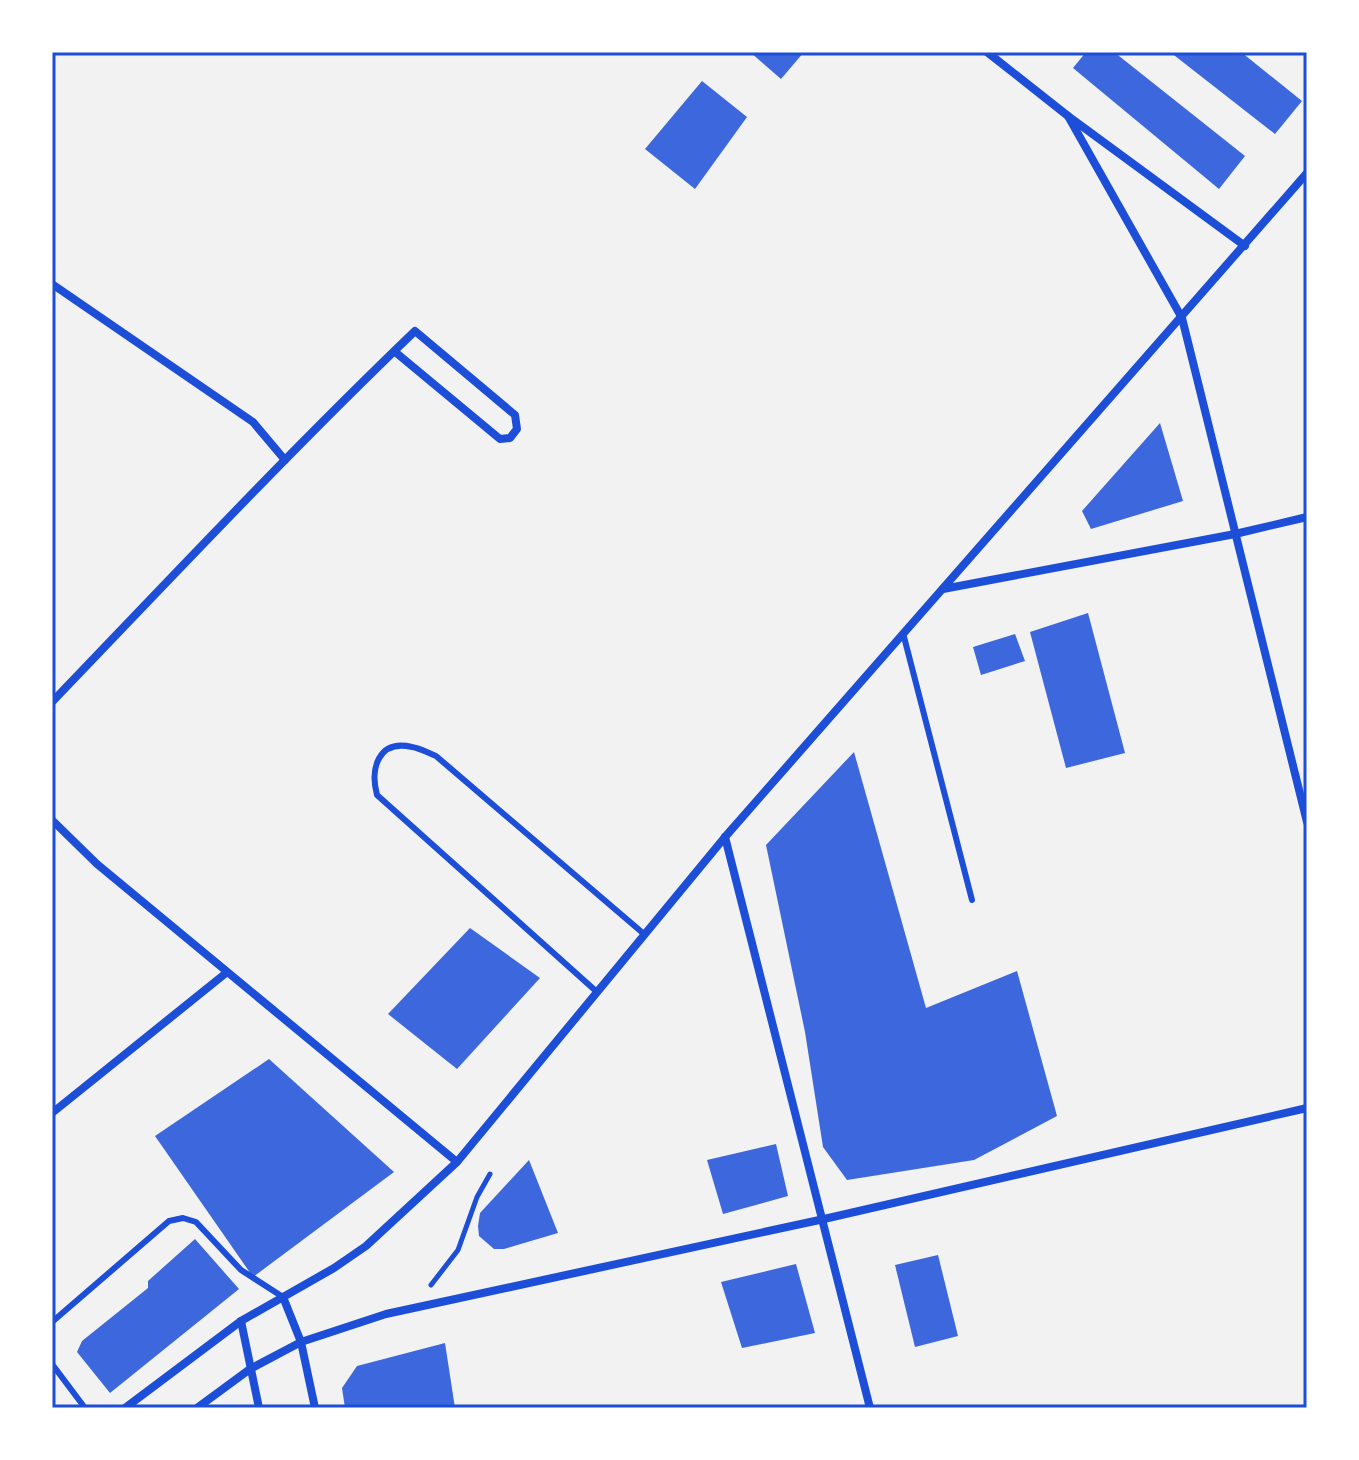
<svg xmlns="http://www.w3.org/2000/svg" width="1359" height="1460" font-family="Commissioner,sans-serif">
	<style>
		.building { fill: #3d67dc }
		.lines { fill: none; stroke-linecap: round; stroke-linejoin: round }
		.path { stroke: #1d4ed8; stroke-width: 5 }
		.service { stroke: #1d4ed8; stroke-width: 6 }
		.minor { stroke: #1d4ed8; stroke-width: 8 }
		.neatline { fill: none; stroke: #1d4ed8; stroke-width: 3 }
	</style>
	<rect width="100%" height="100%" fill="#f2f2f2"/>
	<g class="building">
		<path d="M 750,52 L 804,52 L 781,79 Z"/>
		<path d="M 1086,52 L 1114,52 L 1245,156 L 1219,189 L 1073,68 Z"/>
		<path d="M 1170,52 L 1241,52 L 1302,101 L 1275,134 Z"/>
		<path d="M 702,81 L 747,117 L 695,189 L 645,149 Z"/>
		<path d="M 1160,423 L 1183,501 L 1091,529 L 1082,511 Z"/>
		<path d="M 1088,613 L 1125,753 L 1066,768 L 1030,632 Z"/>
		<path d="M 1015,634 L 1025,661 L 981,675 L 973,647 Z"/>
		<path d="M 854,752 L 926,1008 L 1017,971 L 1057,1116 L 974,1160 L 847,1180 L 823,1147 L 805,1032 L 766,845 Z"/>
		<path d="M 470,928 L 540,978 L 457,1069 L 388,1014 Z"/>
		<path d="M 269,1059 L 394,1172 L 253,1277 L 155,1136 Z"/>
		<path d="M 776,1144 L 788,1196 L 723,1214 L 707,1160 Z"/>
		<path d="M 529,1160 L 558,1233 L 504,1249 L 494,1249 L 479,1236 L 478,1226 L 480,1213 Z"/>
		<path d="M 195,1239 L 239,1289 L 110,1393 L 77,1352 L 82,1341 L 148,1288 L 148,1281 Z"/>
		<path d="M 938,1255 L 958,1336 L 915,1347 L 895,1265 Z"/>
		<path d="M 796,1264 L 815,1333 L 742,1348 L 721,1282 Z"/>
		<path d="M 445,1343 L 455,1408 L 345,1408 L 342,1388 L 357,1366 Z"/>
	</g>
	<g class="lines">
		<path class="path" d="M 431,1285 L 458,1250 L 477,1197 L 490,1174"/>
		<g class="service">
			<path d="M 903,633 L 972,900"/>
			<path d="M 597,992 L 377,795 C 370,769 378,739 412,747 C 420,748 428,753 436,756 L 644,934"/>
			<path d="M 52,1322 L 169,1221 L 183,1218 L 196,1222 L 241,1270 L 283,1297"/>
			<path d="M 52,1364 L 85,1408"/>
		</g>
		<g class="minor">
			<path d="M 987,52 L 1068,116 L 1245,246"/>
			<path d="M 1068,116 L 1182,318 L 1307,822"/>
			<path d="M 52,284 L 253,422 L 285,460"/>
			<path d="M 943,589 L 1235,534 L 1307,517"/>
			<path d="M 52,702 C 172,577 290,451 415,331 L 515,415 L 517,429 L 510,438 L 500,439 L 394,351"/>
			<path d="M 52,820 L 97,864 L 457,1162"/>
			<path d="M 725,837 L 870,1408"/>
			<path d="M 52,1113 L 226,973"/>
			<path d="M 283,1297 L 301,1342 L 315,1408"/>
			<path d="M 241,1321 L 259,1408"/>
			<path d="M 125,1408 L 241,1321 L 334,1268 L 366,1246 L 457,1162 L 725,837 L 1307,173"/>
			<path d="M 197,1408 L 250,1369 L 301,1342 L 386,1314 L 824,1219 L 1307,1108"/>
		</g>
	</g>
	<rect width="1359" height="1460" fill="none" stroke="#ffffff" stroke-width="108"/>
	<rect x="54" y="54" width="1251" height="1352" class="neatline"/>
</svg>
